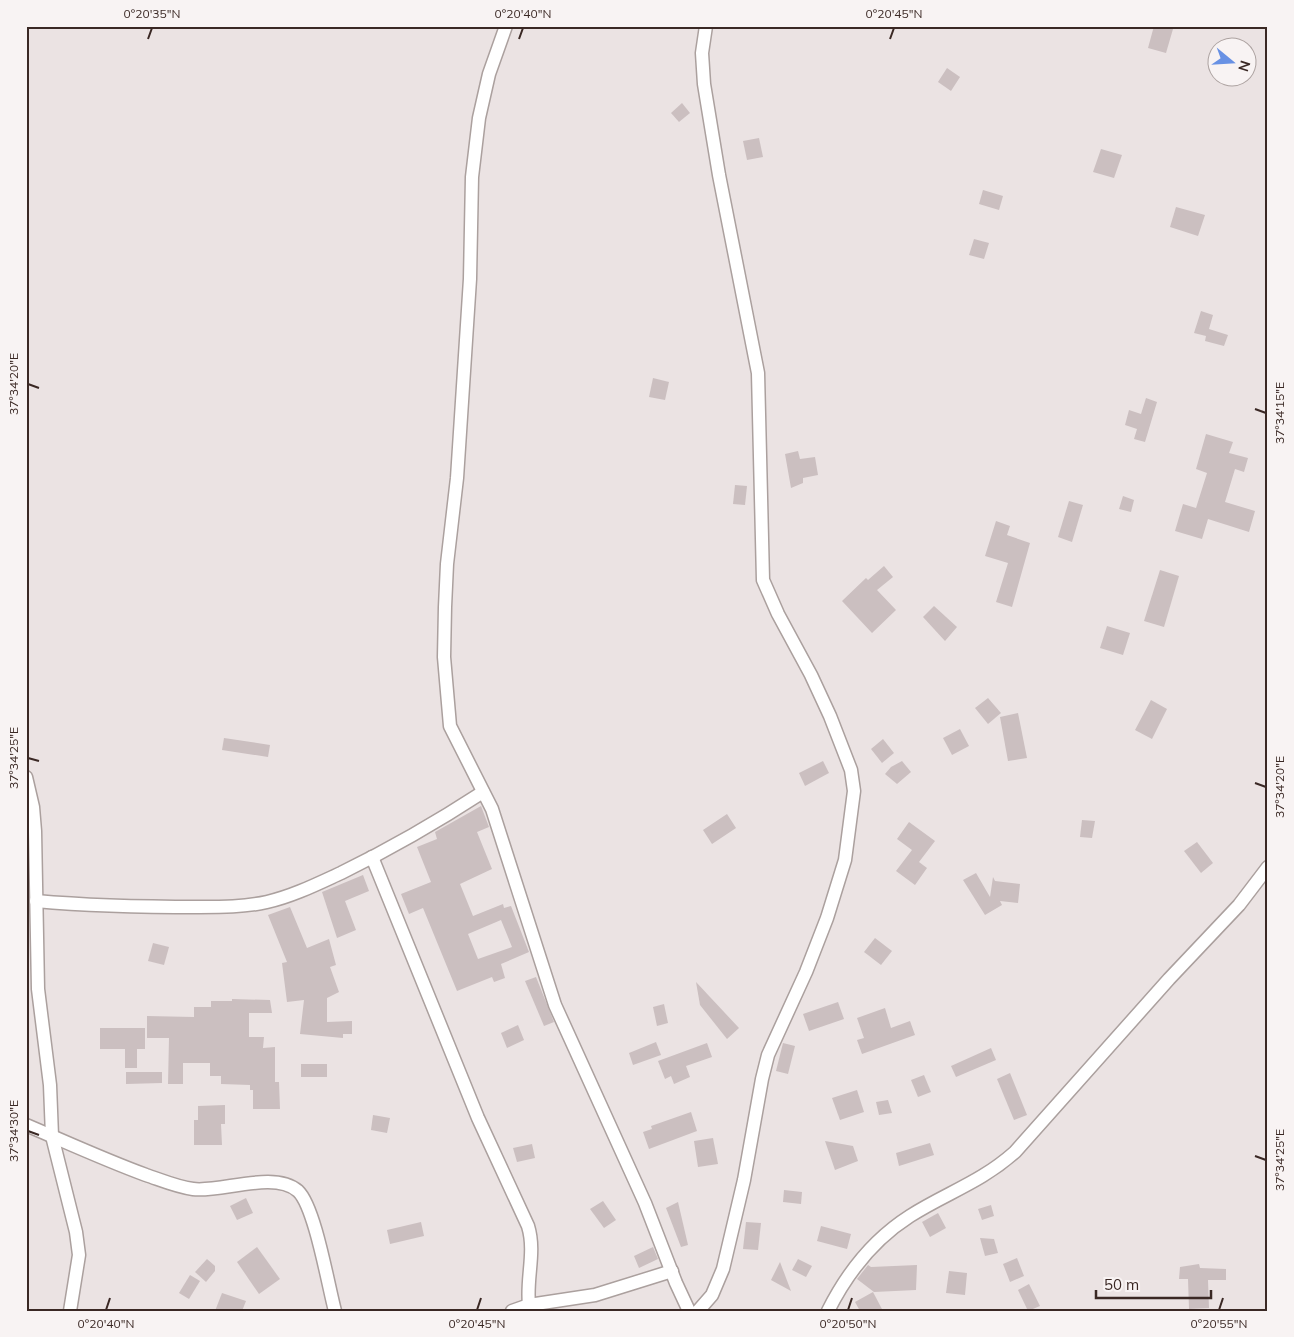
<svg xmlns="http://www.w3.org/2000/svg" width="1294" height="1337" font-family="Mulish,sans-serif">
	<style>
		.building { fill: #cbbfc0; fill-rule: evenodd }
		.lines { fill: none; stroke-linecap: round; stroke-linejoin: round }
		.minor-casing { stroke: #aba09e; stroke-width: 15 }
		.minor { stroke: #fff; stroke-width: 12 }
		.ticks { fill: none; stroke: #3a2824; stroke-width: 2 }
		.neatline { fill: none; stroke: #3a2824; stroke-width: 2 }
		.ticks-label { font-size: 12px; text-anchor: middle; fill: #3a2824 }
	</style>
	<rect width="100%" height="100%" fill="#ebe3e3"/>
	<g class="building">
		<path d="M 1154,26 L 1173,29 L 1166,53 L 1148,48 Z"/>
		<path d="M 947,68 L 960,77 L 951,91 L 938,82 Z"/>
		<path d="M 682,103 L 690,113 L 679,122 L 671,113 Z"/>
		<path d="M 759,138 L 763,157 L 747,160 L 743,141 Z"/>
		<path d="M 1101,149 L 1122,155 L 1114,178 L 1093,172 Z"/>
		<path d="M 983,190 L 1003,196 L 999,210 L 979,204 Z"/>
		<path d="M 1176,207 L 1205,215 L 1198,236 L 1170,227 Z"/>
		<path d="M 974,239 L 989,243 L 984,259 L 969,255 Z"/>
		<path d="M 1201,311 L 1213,315 L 1209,329 L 1228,335 L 1224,346 L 1205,341 L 1206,336 L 1194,333 Z"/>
		<path d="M 653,378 L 669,382 L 665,400 L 649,397 Z"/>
		<path d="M 1146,398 L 1157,402 L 1145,442 L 1134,439 L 1137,429 L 1125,425 L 1129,410 L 1141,414 Z"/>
		<path d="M 1206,434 L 1233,442 L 1229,453 L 1248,458 L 1244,472 L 1235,469 L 1225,502 L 1255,511 L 1249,532 L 1208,519 L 1202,539 L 1175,531 L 1183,504 L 1196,508 L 1207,473 L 1196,469 Z"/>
		<path d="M 798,451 L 800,459 L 815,457 L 818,475 L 803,478 L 803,483 L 791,488 L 785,454 Z"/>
		<path d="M 735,485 L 747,486 L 745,505 L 733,504 Z"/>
		<path d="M 1123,496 L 1134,500 L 1131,512 L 1119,509 Z"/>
		<path d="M 1069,501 L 1083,505 L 1072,542 L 1058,537 Z"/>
		<path d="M 996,521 L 1010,526 L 1007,535 L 1030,543 L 1012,607 L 996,602 L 1008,563 L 985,556 Z"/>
		<path d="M 884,566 L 893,577 L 877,590 L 896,610 L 872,633 L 842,601 L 866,578 L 868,580 Z"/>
		<path d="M 1160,570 L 1179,576 L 1164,627 L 1144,621 Z"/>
		<path d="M 934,606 L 957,627 L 945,641 L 923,617 Z"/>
		<path d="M 1107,626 L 1130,633 L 1123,655 L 1100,648 Z"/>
		<path d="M 988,698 L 1001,713 L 988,724 L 975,708 Z"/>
		<path d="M 1151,700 L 1167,709 L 1152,739 L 1135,730 Z"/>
		<path d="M 1018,713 L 1027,758 L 1008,761 L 1000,717 Z"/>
		<path d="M 960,729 L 969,746 L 952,755 L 943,738 Z"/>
		<path d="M 224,738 L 270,745 L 268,757 L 222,750 Z"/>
		<path d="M 883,739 L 894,753 L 882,763 L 871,749 Z"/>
		<path d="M 823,761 L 829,773 L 805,786 L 799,773 Z"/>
		<path d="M 902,761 L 911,772 L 897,784 L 885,774 L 891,767 Z"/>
		<path d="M 481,806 L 489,827 L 477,832 L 492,869 L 460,884 L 473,916 L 503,904 L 504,908 L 511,906 L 529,952 L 501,964 L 505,978 L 494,982 L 492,977 L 457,991 L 423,908 L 409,914 L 401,894 L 431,882 L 417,847 L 437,839 L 435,832 ZM 501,920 L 512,947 L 478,959 L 468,934 Z"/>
		<path d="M 727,814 L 736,828 L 712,844 L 703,830 Z"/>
		<path d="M 1082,820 L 1095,821 L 1092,838 L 1080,837 Z"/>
		<path d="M 909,822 L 935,841 L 919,862 L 927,868 L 915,885 L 896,871 L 912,850 L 897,839 Z"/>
		<path d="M 1197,842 L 1213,863 L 1201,873 L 1184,851 Z"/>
		<path d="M 976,873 L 990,897 L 993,877 L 995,881 L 1020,884 L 1018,903 L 1000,901 L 1002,905 L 985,915 L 963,880 Z"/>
		<path d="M 363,875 L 369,891 L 345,901 L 356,930 L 337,938 L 322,892 Z"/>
		<path d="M 290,907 L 307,948 L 329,939 L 336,965 L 330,967 L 339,992 L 327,998 L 327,1022 L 352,1021 L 352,1034 L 343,1034 L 343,1038 L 300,1034 L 304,1000 L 287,1002 L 282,963 L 287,962 L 268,915 Z"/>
		<path d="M 875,938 L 892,951 L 881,965 L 864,952 Z"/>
		<path d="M 153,943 L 169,947 L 164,965 L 148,961 Z"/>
		<path d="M 536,977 L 554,1022 L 544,1026 L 525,981 Z"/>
		<path d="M 696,982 L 739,1028 L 727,1039 L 700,1005 Z"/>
		<path d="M 232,999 L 270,1000 L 272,1013 L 249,1013 L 249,1037 L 264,1037 L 263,1048 L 275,1047 L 275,1082 L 279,1082 L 280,1109 L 253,1109 L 253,1090 L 250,1090 L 250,1085 L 221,1084 L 221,1076 L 210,1076 L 210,1063 L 183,1063 L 183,1084 L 168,1084 L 169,1038 L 147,1038 L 147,1016 L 194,1017 L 194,1007 L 211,1007 L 211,1001 L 232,1001 Z"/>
		<path d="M 838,1002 L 844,1019 L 809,1031 L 803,1014 Z"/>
		<path d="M 664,1004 L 668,1023 L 657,1026 L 653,1007 Z"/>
		<path d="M 885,1008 L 891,1028 L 910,1021 L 915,1035 L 862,1054 L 857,1040 L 864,1038 L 857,1018 Z"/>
		<path d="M 518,1025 L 524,1040 L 507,1048 L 501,1033 Z"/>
		<path d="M 100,1028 L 145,1028 L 145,1049 L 137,1049 L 137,1068 L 125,1068 L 125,1049 L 100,1049 Z"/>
		<path d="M 656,1042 L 661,1055 L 633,1065 L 629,1053 Z"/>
		<path d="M 707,1043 L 712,1057 L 686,1066 L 690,1077 L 674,1084 L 671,1076 L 665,1079 L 658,1061 Z"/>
		<path d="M 783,1043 L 795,1046 L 788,1074 L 776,1071 Z"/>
		<path d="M 991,1048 L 996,1060 L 956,1077 L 951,1066 Z"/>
		<rect x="301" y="1064" width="26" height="13"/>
		<path d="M 126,1072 L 162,1072 L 162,1083 L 126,1084 Z"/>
		<path d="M 1010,1073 L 1027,1115 L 1014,1120 L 997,1079 Z"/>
		<path d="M 924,1075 L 931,1092 L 918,1097 L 911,1080 Z"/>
		<path d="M 857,1090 L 864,1112 L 840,1120 L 832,1098 Z"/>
		<path d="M 888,1100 L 892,1113 L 879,1115 L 876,1102 Z"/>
		<path d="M 225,1105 L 225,1124 L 221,1124 L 222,1145 L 194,1145 L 194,1120 L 198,1120 L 198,1106 Z"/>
		<path d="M 691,1112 L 697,1131 L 649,1149 L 643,1132 L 652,1129 L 651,1126 Z"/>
		<path d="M 373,1115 L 390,1118 L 387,1133 L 371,1130 Z"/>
		<path d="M 713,1138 L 718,1164 L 698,1167 L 694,1141 Z"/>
		<path d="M 825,1141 L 853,1146 L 858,1161 L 835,1170 Z"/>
		<path d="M 930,1143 L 934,1155 L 899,1166 L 896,1153 Z"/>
		<path d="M 532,1144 L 535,1158 L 517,1162 L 513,1148 Z"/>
		<path d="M 784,1190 L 802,1192 L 801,1204 L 783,1202 Z"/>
		<path d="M 246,1198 L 253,1213 L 237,1220 L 230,1206 Z"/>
		<path d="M 603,1201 L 616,1220 L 604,1228 L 590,1209 Z"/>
		<path d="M 678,1202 L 688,1245 L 681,1247 L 666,1208 Z"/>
		<path d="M 991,1205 L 994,1216 L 982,1220 L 978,1209 Z"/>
		<path d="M 938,1213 L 946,1228 L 930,1237 L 922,1222 Z"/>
		<path d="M 421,1222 L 424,1236 L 390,1244 L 387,1230 Z"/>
		<path d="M 746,1222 L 761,1223 L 758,1250 L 743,1249 Z"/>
		<path d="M 821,1226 L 851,1234 L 847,1249 L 817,1241 Z"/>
		<path d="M 980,1238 L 994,1239 L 998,1253 L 985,1256 Z"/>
		<path d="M 257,1247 L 280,1279 L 259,1294 L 237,1262 Z"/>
		<path d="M 653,1247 L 658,1259 L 639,1268 L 634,1256 Z"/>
		<path d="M 1017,1258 L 1024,1276 L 1010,1282 L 1003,1264 Z"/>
		<path d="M 207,1259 L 215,1266 L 215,1271 L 206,1282 L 195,1272 Z"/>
		<path d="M 798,1259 L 812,1266 L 806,1277 L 792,1270 Z"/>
		<path d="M 780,1262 L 791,1291 L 771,1280 Z"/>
		<path d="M 1199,1264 L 1200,1268 L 1226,1269 L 1226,1280 L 1208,1280 L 1209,1308 L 1189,1309 L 1188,1279 L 1179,1279 L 1180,1267 Z"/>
		<path d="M 868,1265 L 871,1267 L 917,1265 L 916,1290 L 874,1292 L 857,1279 Z"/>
		<path d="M 949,1271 L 967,1273 L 965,1295 L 946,1293 Z"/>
		<path d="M 190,1275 L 200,1281 L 189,1299 L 179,1293 Z"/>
		<path d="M 1029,1284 L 1040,1306 L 1028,1311 L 1018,1290 Z"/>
		<path d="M 873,1292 L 883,1311 L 860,1311 L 855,1302 Z"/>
		<path d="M 222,1293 L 246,1301 L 242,1311 L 215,1311 Z"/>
	</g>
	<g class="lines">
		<defs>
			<g id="minor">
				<path d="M 506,26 L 489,74 L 479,118 L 472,177 L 470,279 L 457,478 L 447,564 L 445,607 L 444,657 L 450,726 L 492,809 L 555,1005 L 645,1203 L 676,1283 L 689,1311"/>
				<path d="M 26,777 L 33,807 L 35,831 L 38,989 L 50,1085 L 52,1136 L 76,1232 L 79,1255 L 70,1311"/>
				<path d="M 372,857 L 478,1118 L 528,1226 C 536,1252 526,1278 529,1305"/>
				<path d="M 36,901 C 91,906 144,907 199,907 C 222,907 244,907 267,902 C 293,896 317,884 341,873 C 390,849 437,822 483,792"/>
				<path d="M 26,1125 C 66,1142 105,1160 146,1175 C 161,1180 177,1187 193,1189 C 220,1193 274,1170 298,1191 C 315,1207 328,1285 335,1311"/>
				<path d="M 512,1311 L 529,1305 L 595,1295 L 672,1271"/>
				<path d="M 698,1311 L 712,1295 L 723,1269 L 744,1180 L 762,1079 L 768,1055 L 806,972 L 827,918 L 845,860 L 854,791 L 851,770 L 830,716 L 811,675 L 778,614 L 763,580 L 758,373 L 719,175 L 704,84 L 702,53 L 706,26"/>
				<path d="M 828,1311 C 847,1273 874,1239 910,1216 C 948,1192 980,1183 1015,1152 L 1169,979 L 1239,905 L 1268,867"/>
			</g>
		</defs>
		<use href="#minor" class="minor-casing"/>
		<use href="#minor" class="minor"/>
	</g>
	<path class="ticks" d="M 148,39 L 152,28M 519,39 L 523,28M 890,39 L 894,28M 28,384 L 39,388M 1255,409 L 1266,413M 28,758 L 39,761M 1255,783 L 1266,787M 28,1131 L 39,1135M 1255,1156 L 1266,1160M 106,1310 L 110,1298M 477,1310 L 481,1298M 848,1310 L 852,1298M 1219,1310 L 1223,1298"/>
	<rect width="1294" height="1337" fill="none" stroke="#f8f3f3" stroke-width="55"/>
	<g transform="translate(1232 62) rotate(108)"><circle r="24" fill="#f8f3f3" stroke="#aca2a0"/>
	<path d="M0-4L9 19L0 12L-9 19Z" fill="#6891e4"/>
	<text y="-8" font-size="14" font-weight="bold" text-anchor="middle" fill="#3a2824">N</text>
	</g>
	<path d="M1096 1290v8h115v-8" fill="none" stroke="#3a2824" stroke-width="2.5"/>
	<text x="1104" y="1290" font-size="15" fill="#3a2824" stroke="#f8f3f3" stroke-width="4" paint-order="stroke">50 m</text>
	<rect x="28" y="28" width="1238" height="1282" class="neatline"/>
	<g class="ticks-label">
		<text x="152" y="18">0°20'35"N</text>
		<text x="523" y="18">0°20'40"N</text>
		<text x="894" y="18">0°20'45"N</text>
		<text transform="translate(14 384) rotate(-90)" y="4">37°34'20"E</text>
		<text transform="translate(1280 413) rotate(-90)" y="4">37°34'15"E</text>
		<text transform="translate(14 758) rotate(-90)" y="4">37°34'25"E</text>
		<text transform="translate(1280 787) rotate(-90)" y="4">37°34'20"E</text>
		<text transform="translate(14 1131) rotate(-90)" y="4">37°34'30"E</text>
		<text transform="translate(1280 1160) rotate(-90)" y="4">37°34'25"E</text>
		<text x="106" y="1328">0°20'40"N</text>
		<text x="477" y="1328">0°20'45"N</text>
		<text x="848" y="1328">0°20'50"N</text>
		<text x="1219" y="1328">0°20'55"N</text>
	</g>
</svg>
